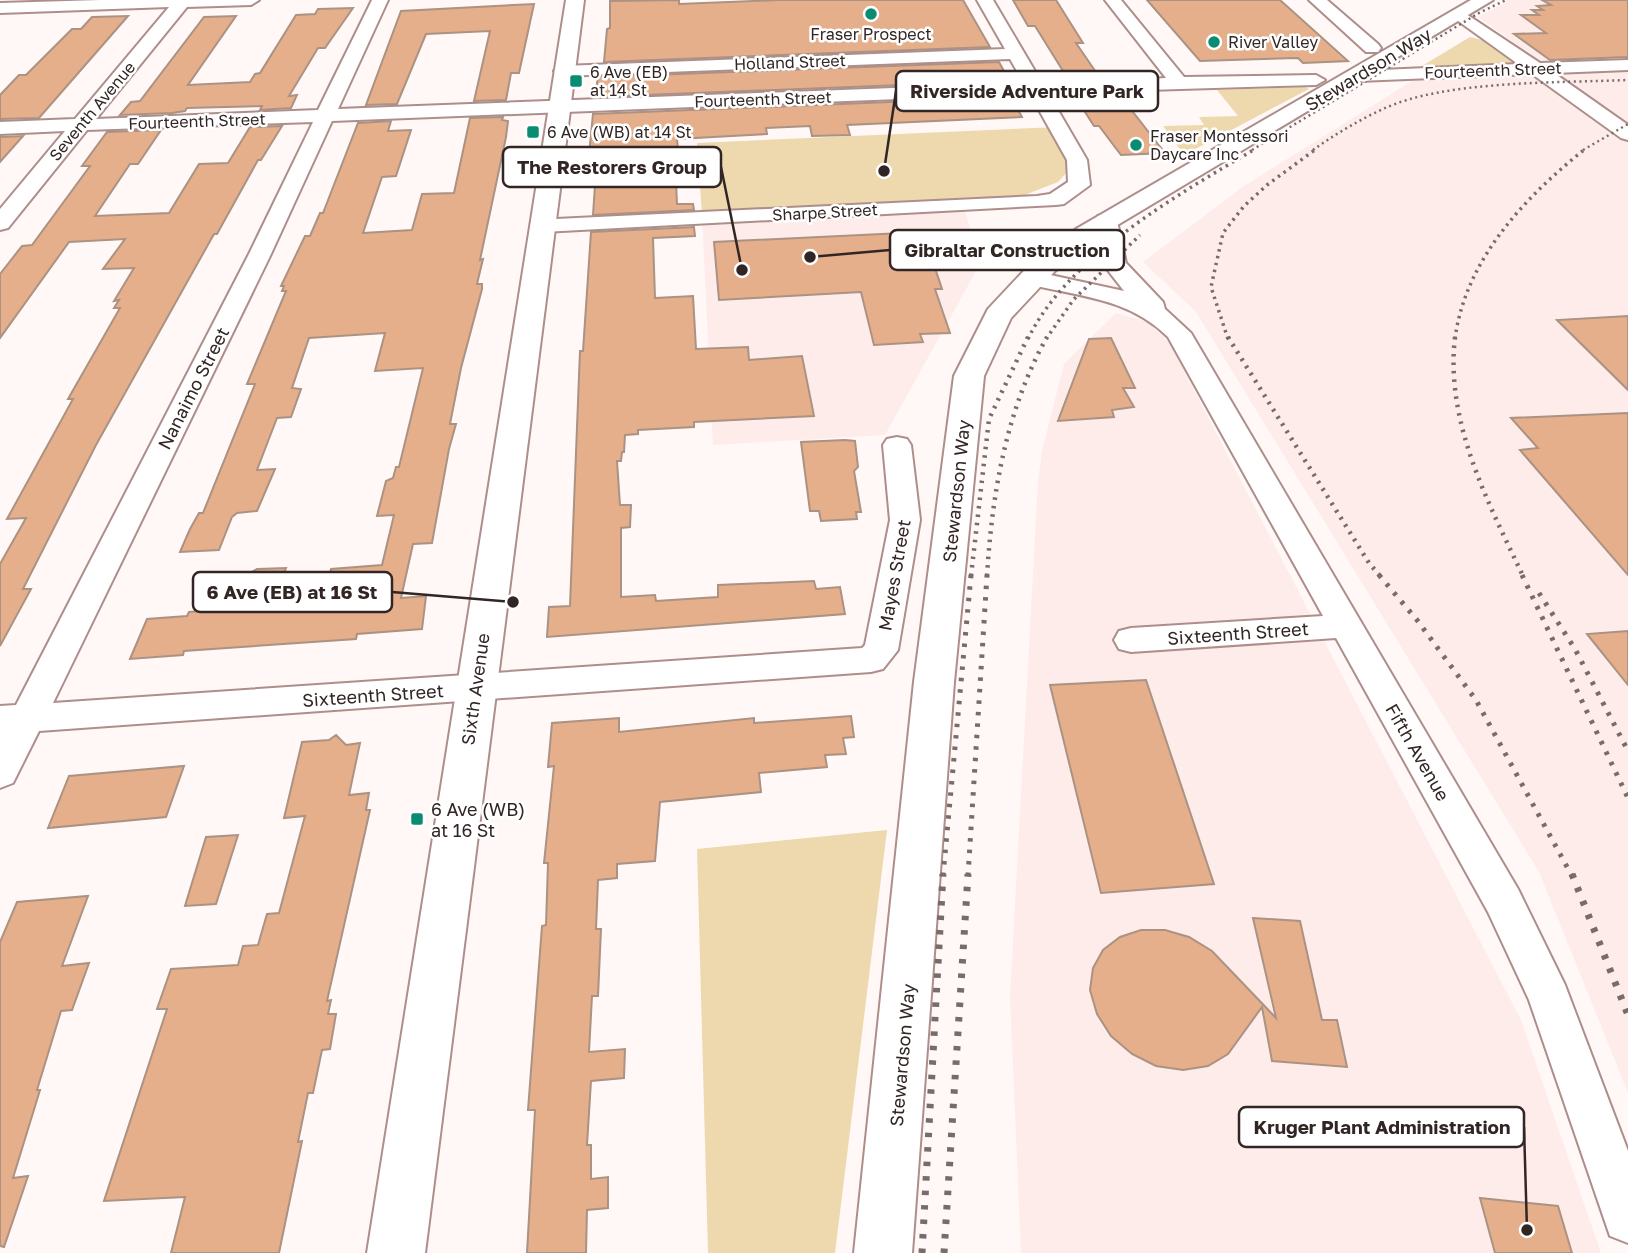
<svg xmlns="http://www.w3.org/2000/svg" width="1628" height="1253" font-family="'Golos Text',sans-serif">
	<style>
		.built { fill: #feecea }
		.green { fill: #eed8ae }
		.building { fill: #e5af8c; stroke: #ab9282; stroke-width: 2 }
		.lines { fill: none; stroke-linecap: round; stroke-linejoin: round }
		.street-casing { stroke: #ad8e8b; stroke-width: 4 }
		.secondary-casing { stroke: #ad8e8b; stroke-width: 4 }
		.primary-casing { stroke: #ad8e8b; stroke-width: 4 }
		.street { fill: #fff; fill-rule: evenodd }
		.secondary { fill: #fff; fill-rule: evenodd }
		.primary { fill: #fff; fill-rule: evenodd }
		.rail-far4 { stroke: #776c6b; stroke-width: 2.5; stroke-dasharray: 2 3.5; stroke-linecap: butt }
		.rail-far3 { stroke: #776c6b; stroke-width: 3.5; stroke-dasharray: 2.5 4.5; stroke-linecap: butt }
		.rail-far2 { stroke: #776c6b; stroke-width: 4.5; stroke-dasharray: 2.5 6; stroke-linecap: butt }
		.rail-far1 { stroke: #776c6b; stroke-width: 5; stroke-dasharray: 3.5 8; stroke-linecap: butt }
		.rail { stroke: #776c6b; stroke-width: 7; stroke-dasharray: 4.5 10; stroke-linecap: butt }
		.poi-dot { fill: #098c71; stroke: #fff; stroke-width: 2.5 }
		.labels { text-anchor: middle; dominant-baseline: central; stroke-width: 5; stroke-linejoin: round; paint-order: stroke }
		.far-poi-label { font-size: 16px; fill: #322625; stroke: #fff; text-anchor: start }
		.far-street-label { font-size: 16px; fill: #322625; stroke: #fff }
		.street-label { font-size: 18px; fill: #322625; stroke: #fff }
		.poi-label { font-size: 18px; fill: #322625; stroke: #fff; text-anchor: start }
		.leader { fill: none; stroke: #322625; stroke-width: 2.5 }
		.callout-dot { fill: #322625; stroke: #fff; stroke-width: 2.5 }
		.callout { fill: #fff; stroke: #322625; stroke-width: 2.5 }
		.callout-label { font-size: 19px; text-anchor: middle; font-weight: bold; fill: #322625 }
	</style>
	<rect width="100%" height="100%" fill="#fff8f7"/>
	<g class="built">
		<path d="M 1509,0 L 1628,0 L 1628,62 L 1550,64 L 1540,61 L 1478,17 Z"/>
		<path d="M 1628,70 L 1628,1093 L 1539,872 L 1196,312 L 1143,262 L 1244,186 L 1415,79 Z"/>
		<path d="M 963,203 L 980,264 L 885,435 L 713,445 L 702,215 Z"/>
		<path d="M 1116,313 L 1149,322 L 1170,344 L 1521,1020 L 1601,1253 L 1021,1253 L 1010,997 L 1038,481 L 1042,451 L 1064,364 Z"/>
	</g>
	<g class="green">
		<path d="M 1470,37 L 1482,40 L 1513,62 L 1507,65 L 1432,69 L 1422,66 Z"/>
		<path d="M 1305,87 L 1309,89 L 1184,155 L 1163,126 L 1204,125 L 1199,117 L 1238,116 L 1217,90 Z"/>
		<path d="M 1058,127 L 1078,160 L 1058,182 L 1022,196 L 963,203 L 702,215 L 697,143 Z"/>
		<path d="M 887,830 L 835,1253 L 708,1253 L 697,849 Z"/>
	</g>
	<g class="building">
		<path d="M 679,0 L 679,4 L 779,0 L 963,0 L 990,47 L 604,62 L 607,29 L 610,28 L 610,1 Z"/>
		<path d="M 1013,0 L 1056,0 L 1083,43 L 1076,43 L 1100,78 L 1068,79 L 1035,26 L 1028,26 Z"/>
		<path d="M 1147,0 L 1280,0 L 1348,61 L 1303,63 L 1298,58 L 1200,61 Z"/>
		<path d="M 1542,0 L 1628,0 L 1628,57 L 1550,60 L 1514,34 L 1546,33 L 1521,15 L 1539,15 L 1532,10 L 1543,10 L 1537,6 L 1551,5 Z"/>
		<path d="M 534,4 L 519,73 L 511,73 L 506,100 L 474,101 L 490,31 L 426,34 L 397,104 L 366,105 L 401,11 Z"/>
		<path d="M 353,8 L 325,48 L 318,48 L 289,96 L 297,95 L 291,108 L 260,110 L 262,106 L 187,108 L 185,111 L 172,113 L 120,115 L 131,102 L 140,101 L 204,17 L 236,16 L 188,85 L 250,82 L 255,74 L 260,73 L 296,15 L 315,14 L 318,9 Z"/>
		<path d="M 128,16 L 39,118 L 0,119 L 0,95 L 19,75 L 26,75 L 72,29 L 81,29 L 92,17 Z"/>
		<path d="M 999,62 L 1005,73 L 998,74 L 1002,81 L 595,97 L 598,77 Z"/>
		<path d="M 1111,94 L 1114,98 L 1122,98 L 1165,153 L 1121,155 L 1099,126 L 1094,126 L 1076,98 L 1080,98 L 1078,95 Z"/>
		<path d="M 1011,97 L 1022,117 L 847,125 L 850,135 L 812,136 L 810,126 L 766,128 L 767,134 L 677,139 L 679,160 L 675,160 L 677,204 L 693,204 L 694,210 L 593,215 L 595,185 L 586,185 L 593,114 Z"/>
		<path d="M 503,117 L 502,120 L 508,121 L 506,137 L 480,260 L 483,259 L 477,284 L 482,284 L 482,289 L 461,368 L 450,424 L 456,424 L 449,449 L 432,543 L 413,544 L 401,598 L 426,596 L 422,629 L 357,634 L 356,639 L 184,651 L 183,655 L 130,659 L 147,619 L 187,616 L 189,612 L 238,608 L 250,573 L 257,569 L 286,568 L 277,593 L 326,589 L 331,569 L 382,565 L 394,515 L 377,516 L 386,481 L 393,478 L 396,467 L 399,467 L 423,368 L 375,371 L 385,333 L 309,338 L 292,388 L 301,389 L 291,417 L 277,418 L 257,470 L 275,469 L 257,511 L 237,513 L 232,517 L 219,550 L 180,552 L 190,529 L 199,513 L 203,513 L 255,384 L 247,384 L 286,291 L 282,291 L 284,286 L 281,286 L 305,236 L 310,236 L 320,213 L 323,213 L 358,123 L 391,121 L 388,131 L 411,130 L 396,176 L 382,177 L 363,233 L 412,230 L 422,194 L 454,193 L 470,118 Z"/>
		<path d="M 282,126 L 261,160 L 258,160 L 217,234 L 214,234 L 96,445 L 23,589 L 31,589 L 0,646 L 0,564 L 26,518 L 7,519 L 73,399 L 68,399 L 120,308 L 114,308 L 119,300 L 114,301 L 134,268 L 103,269 L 125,239 L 69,242 L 0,338 L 0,274 L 22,246 L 32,245 L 90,166 L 82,166 L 107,132 L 161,130 L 138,164 L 130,164 L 95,216 L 169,213 L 199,164 L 228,163 L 250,127 Z"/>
		<path d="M 23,136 L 0,162 L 0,137 Z"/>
		<path d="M 694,227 L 695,236 L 653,238 L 655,298 L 693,296 L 696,349 L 748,347 L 749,360 L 802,356 L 814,416 L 694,422 L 694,427 L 638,430 L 638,434 L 625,435 L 624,452 L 622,452 L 621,461 L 617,461 L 620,505 L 631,505 L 630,527 L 621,528 L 621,597 L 655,595 L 656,601 L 718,597 L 718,585 L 814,581 L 816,589 L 840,587 L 845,614 L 547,637 L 549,607 L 570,606 L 579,376 L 580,351 L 583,351 L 591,232 Z"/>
		<path d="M 923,232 L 942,289 L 935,289 L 950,333 L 920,334 L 923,342 L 874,345 L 861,292 L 719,300 L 714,242 Z"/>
		<path d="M 1628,316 L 1628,390 L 1557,320 Z"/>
		<path d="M 1111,338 L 1135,388 L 1123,388 L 1134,407 L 1112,410 L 1114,417 L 1058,421 L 1089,339 Z"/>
		<path d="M 1628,413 L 1628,575 L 1520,450 L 1538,448 L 1511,418 Z"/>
		<path d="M 845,440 L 855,441 L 858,467 L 854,471 L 861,512 L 856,512 L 857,519 L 821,521 L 819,511 L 810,511 L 801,442 Z"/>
		<path d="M 1628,631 L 1628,685 L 1587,634 Z"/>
		<path d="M 1146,680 L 1214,884 L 1101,893 L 1050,685 Z"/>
		<path d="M 851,716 L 854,737 L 843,738 L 846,754 L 825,755 L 827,767 L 759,773 L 761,792 L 660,802 L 655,861 L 617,864 L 617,878 L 598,880 L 596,929 L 601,929 L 598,996 L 592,996 L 589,1052 L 625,1049 L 624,1078 L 591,1081 L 587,1145 L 591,1145 L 591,1179 L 608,1177 L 608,1208 L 587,1210 L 586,1253 L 527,1253 L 535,1110 L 528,1110 L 542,926 L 546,925 L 548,863 L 544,863 L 554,766 L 548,767 L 552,723 L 619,718 L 619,732 L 754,718 L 754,723 Z"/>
		<path d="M 336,735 L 346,745 L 360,743 L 349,795 L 369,793 L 366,810 L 370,810 L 327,1001 L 331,1000 L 328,1014 L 336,1014 L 330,1049 L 322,1050 L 313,1093 L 308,1093 L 298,1142 L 302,1141 L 279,1253 L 171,1253 L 185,1197 L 104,1201 L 167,1009 L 157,1009 L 171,969 L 238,965 L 243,946 L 258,945 L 267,914 L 279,913 L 305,816 L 284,818 L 302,742 L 329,740 Z"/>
		<path d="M 184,766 L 166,817 L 48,828 L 69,776 Z"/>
		<path d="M 238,835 L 216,904 L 185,906 L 206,837 Z"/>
		<path d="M 88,896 L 62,966 L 89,963 L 72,1010 L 61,1011 L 37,1090 L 40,1090 L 13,1178 L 28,1176 L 4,1247 L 0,1246 L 0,942 L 17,902 Z"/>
		<path d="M 1253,918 L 1300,921 L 1322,1020 L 1337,1020 L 1347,1067 L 1272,1061 L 1262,1007 L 1228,1054 L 1208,1066 L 1183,1070 L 1156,1066 L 1132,1054 L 1111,1036 L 1097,1014 L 1090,990 L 1093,968 L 1103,950 L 1120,937 L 1141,930 L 1165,930 L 1189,937 L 1212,951 L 1276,1018 Z"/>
		<path d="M 1480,1198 L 1558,1206 L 1572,1253 L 1495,1253 Z"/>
	</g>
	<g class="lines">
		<defs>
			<g id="street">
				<path d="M 100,0 L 259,0 L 251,5 L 187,7 L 96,119 L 318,110 L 372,0 L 388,0 L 338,109 L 1024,83 L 1010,59 L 563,76 L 554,71 L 563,66 L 1005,49 L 977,0 L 993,0 L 1042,83 L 1166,78 L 1105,0 L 1121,0 L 1184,77 L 1316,75 L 1325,80 L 1316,85 L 1048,93 L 1087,160 L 1090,185 L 1064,204 L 1056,205 L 543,232 L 535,230 L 532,225 L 535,220 L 1037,196 L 1050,194 L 1068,182 L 1067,160 L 1030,94 L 332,121 L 270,256 L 53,703 L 862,648 L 865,645 L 890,520 L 883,445 L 887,439 L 897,437 L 907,439 L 911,445 L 920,520 L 898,650 L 883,669 L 871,672 L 39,731 L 13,783 L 0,788 L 0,706 L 16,705 L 248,256 L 313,122 L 87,130 L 8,228 L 0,230 L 0,209 L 65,131 L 0,134 L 0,122 L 75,119 L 169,7 L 0,13 L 0,3 Z"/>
				<path d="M 1309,0 L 1327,0 L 1378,44 L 1381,48 L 1378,52 L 1366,52 Z"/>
				<path d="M 1460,10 L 1540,63 L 1628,60 L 1628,70 L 1554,73 L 1628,125 L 1628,140 L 1621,138 L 1532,74 L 1358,81 L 1349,76 L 1358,71 L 1518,64 L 1454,18 L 1452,15 Z"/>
				<path d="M 1106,214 L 1114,216 L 1117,221 L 1126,263 L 1163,302 L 1165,309 L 1191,333 L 1518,889 L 1565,985 L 1628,1151 L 1628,1243 L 1610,1236 L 1529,1000 L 1488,912 L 1336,638 L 1131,652 L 1119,649 L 1114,640 L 1119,631 L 1131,628 L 1323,616 L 1168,337 C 1128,297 1075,296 1024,283 L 1020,278 L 1024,273 L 1032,271 L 1124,291 L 1103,264 L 1095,221 L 1098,216 Z"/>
			</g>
			<path id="secondary" d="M 566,0 L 584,0 L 425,1253 L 367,1253 Z"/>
			<path id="primary" d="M 1471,0 L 1493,0 L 1094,239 L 1055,271 L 1011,318 L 984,376 L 954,682 L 912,1253 L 854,1253 L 914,682 L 954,376 L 988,309 L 1035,259 L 1076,229 Z"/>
		</defs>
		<use href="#street" class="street-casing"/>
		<use href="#secondary" class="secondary-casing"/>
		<use href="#primary" class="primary-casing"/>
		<use href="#street" class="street"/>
		<use href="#secondary" class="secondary"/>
		<use href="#primary" class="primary"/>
		<g class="rail-far4">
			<path d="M 1252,150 L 1479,13 L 1506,0"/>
			<path d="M 1313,150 C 1334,135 1359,120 1383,109 C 1445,80 1558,83 1628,80"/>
			<path d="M 1583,150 L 1628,124"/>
		</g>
		<g class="rail-far3">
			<path d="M 1028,339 C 1067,257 1179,194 1255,149"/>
			<path d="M 1046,339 L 1074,299 L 1140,235"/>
			<path d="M 1228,339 L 1211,287 L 1223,233 L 1244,206 L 1267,185 L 1316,149"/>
			<path d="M 1455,339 C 1465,260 1525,197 1585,149"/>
		</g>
		<g class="rail-far2">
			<path d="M 1228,337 L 1369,563 L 1380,576"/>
			<path d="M 1455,337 C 1445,422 1488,502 1523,576"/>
			<path d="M 971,576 L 989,419 L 1028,337"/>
			<path d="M 987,576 C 992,494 1006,410 1047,337"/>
		</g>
		<g class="rail-far1">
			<path d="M 1379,575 L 1417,620 L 1476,700 L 1572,876"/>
			<path d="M 1522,575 L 1628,798"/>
			<path d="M 1539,593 L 1575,649 L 1628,751"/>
			<path d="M 943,876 L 971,575"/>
			<path d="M 968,876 L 987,575"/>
		</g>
		<g class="rail">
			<path d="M 1572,874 L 1628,1015"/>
			<path d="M 922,1253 L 943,874"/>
			<path d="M 944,1253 L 968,874"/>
		</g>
	</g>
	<g class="poi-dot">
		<circle cx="871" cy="14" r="7"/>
		<circle cx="1214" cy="42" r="7"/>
		<rect x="569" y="74" width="14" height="14" rx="3.5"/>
		<rect x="526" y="125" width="14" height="14" rx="3.5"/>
		<circle cx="1136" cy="145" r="7"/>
		<rect x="410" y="812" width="14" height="14" rx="3.5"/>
	</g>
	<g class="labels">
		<g class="far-poi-label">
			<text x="871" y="34" text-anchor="middle">Fraser Prospect</text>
			<text x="1228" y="42">River Valley</text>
			<text x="590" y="72">6 Ave (EB)<tspan x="590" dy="18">at 14 St</tspan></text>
			<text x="547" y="132">6 Ave (WB) at 14 St</text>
			<text x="1150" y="136">Fraser Montessori<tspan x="1150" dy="18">Daycare Inc</tspan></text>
		</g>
		<g class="far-street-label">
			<text transform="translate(790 62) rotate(-2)">Holland Street</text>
			<text transform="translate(1493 70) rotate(-2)">Fourteenth Street</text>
			<text transform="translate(763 99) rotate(-2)">Fourteenth Street</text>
			<text transform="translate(92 111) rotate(-50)">Seventh Avenue</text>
			<text transform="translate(197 121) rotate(-2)">Fourteenth Street</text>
			<text transform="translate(825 212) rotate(-3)">Sharpe Street</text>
		</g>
		<g class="street-label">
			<text transform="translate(1368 69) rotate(-31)">Stewardson Way</text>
			<text transform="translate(193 388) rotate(-63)">Nanaimo Street</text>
			<text transform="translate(956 491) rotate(-84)">Stewardson Way</text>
			<text transform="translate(894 575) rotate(-80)">Mayes Street</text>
			<text transform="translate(1238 633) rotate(-4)">Sixteenth Street</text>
			<text transform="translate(475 689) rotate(-82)">Sixth Avenue</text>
			<text transform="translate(373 695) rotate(-4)">Sixteenth Street</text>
			<text transform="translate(1418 752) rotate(60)">Fifth Avenue</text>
			<text transform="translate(902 1055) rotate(-85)">Stewardson Way</text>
		</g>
		<g class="poi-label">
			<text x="431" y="809">6 Ave (WB)<tspan x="431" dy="21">at 16 St</tspan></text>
		</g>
	</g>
	<path class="leader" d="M884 171L896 91M742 270L721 167M810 257L890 250M513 602L392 592M1527 1230L1524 1127"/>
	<g class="callout-dot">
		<circle cx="884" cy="171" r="7"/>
		<circle cx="742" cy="270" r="7"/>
		<circle cx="810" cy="257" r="7"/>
		<circle cx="513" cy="602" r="7"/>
		<circle cx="1527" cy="1230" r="7"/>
	</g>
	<g class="callout">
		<rect x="896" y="71" width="262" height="40" rx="7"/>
		<rect x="503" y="147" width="218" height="40" rx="7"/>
		<rect x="890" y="230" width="234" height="40" rx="7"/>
		<rect x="193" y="572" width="199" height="40" rx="7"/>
		<rect x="1239" y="1107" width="285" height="40" rx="7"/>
	</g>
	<g class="callout-label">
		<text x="1027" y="98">Riverside Adventure Park</text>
		<text x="612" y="174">The Restorers Group</text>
		<text x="1007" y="257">Gibraltar Construction</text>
		<text x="292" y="599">6 Ave (EB) at 16 St</text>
		<text x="1382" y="1134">Kruger Plant Administration</text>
	</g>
</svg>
